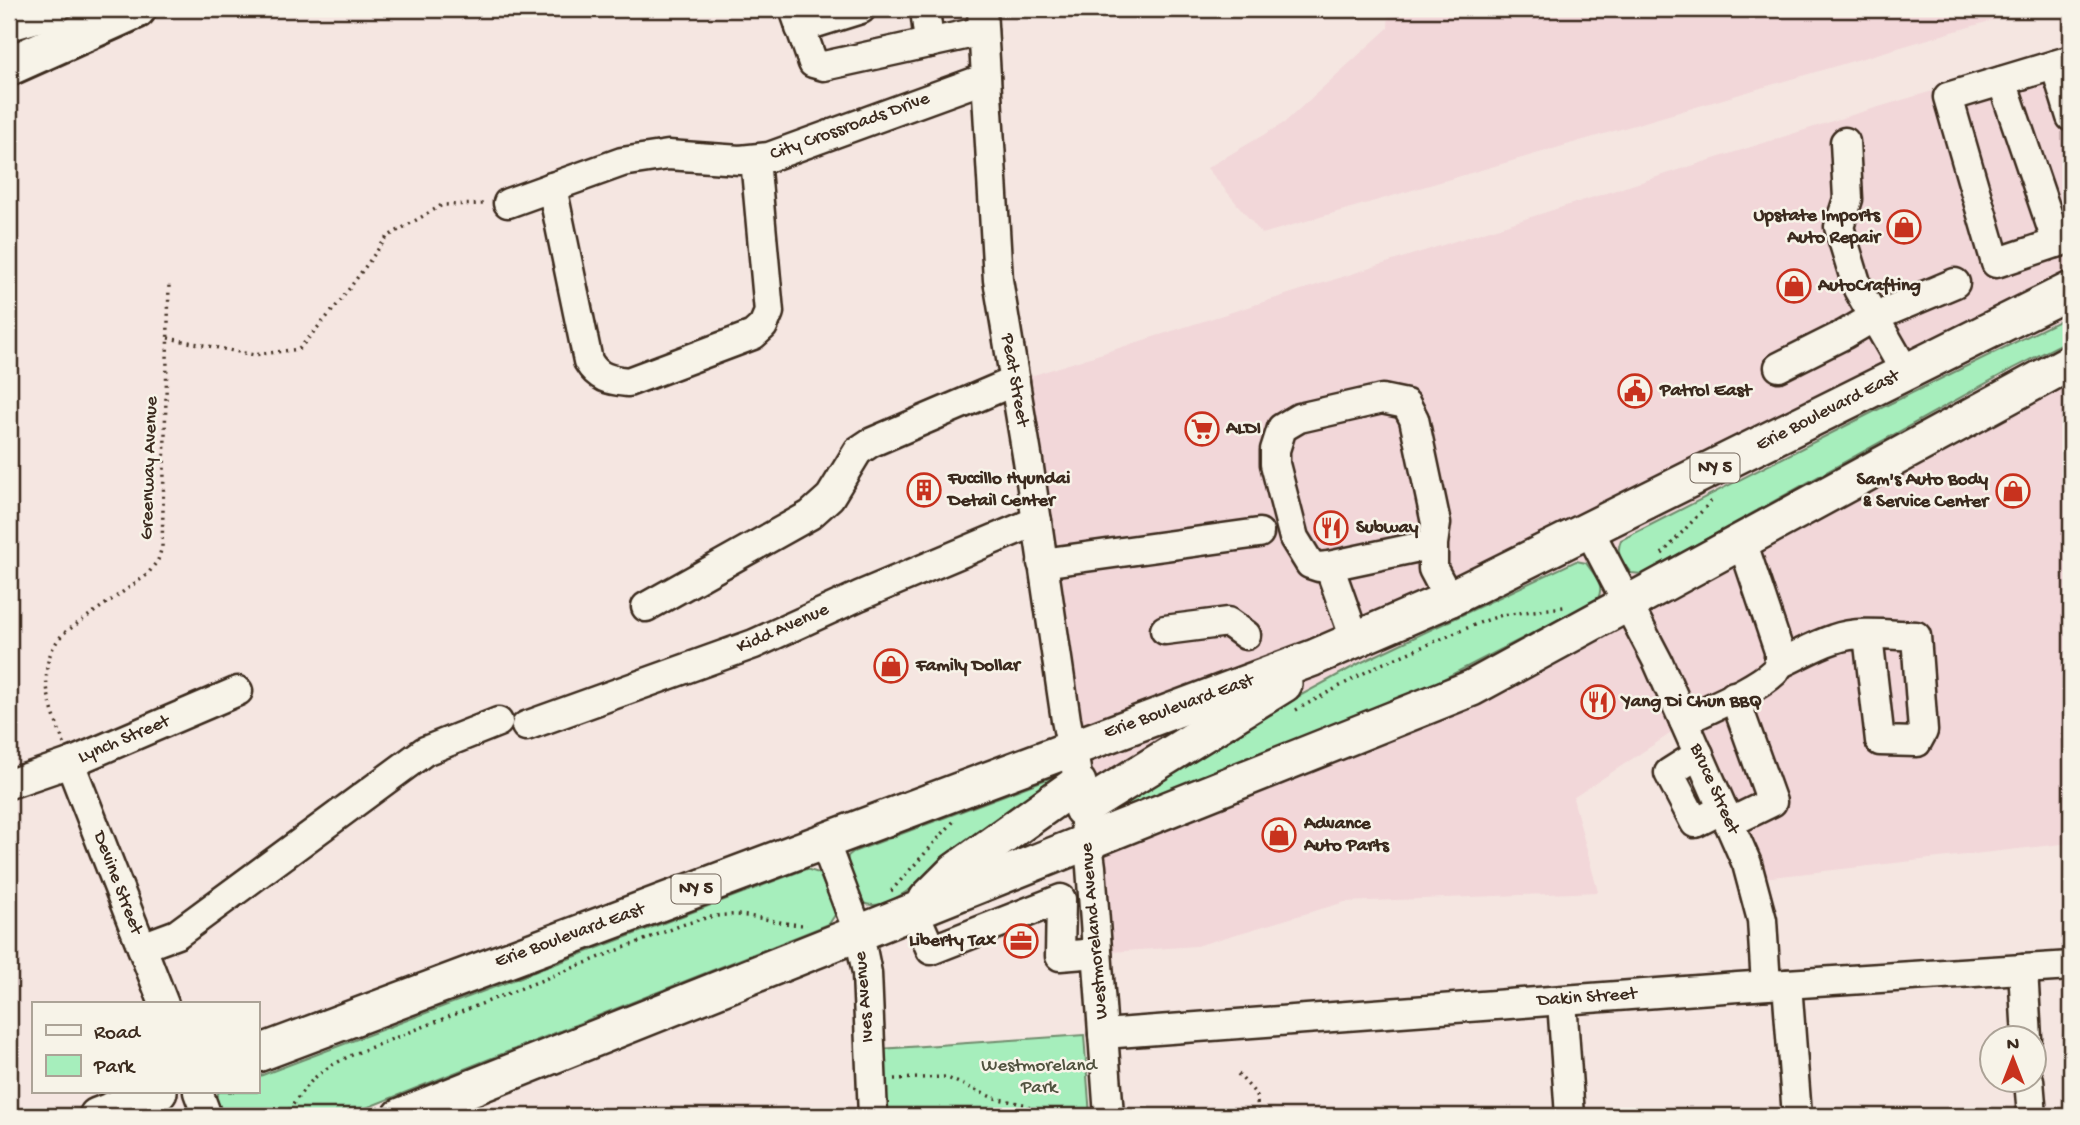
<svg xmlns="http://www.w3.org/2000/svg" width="2080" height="1125" font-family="'Gochi Hand',sans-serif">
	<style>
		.built { fill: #f2d7d9 }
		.green { fill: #a6eebc; stroke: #708c6d; stroke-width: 2 }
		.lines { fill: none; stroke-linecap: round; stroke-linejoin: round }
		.minor-casing { stroke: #3b2a1e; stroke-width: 33 }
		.major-casing { stroke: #3b2a1e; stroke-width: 40 }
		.highway-casing { stroke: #3b2a1e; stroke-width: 44 }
		.path { stroke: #3b2a1e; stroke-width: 3.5; stroke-dasharray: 2 5; stroke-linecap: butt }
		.minor { stroke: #f7f3e8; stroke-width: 28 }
		.major { stroke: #f7f3e8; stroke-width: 35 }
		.highway { stroke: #f7f3e8; stroke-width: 38 }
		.labels { text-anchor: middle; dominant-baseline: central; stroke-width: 5; stroke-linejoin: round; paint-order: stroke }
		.shield { fill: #f7f3e8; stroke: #73665b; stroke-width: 2 }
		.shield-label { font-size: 18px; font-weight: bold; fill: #3b2a1e }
		.street-label { font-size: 19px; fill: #3b2a1e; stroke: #f7f3e8 }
		.poi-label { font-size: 19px; font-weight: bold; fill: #3b2a1e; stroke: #f7f3e8; text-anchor: start }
		.park-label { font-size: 19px; fill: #50513e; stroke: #f7f3e8 }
	</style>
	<rect width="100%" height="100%" fill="#f5e6e1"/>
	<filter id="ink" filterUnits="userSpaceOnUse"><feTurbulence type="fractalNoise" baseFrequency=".0143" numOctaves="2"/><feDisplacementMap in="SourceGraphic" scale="14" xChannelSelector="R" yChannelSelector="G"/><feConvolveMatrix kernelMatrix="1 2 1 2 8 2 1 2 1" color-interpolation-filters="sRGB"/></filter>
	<g filter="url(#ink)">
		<g class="built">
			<path d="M 1389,9 L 2031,9 L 1262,234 L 1207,168 L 1284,123 L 1388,28 Z"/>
			<path d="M 2071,50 L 2071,843 L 1763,878 L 1697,716 L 1573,798 L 1598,892 L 1345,902 L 1196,946 L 1097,953 L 1015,381 L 1855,114 Z"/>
		</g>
		<g class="green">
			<path d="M 2071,315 L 2071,339 L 2012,369 L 1643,574 L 1631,573 C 1622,562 1615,554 1621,540 L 1877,410 Z"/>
			<path d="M 1576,561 L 1586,563 C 1595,576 1606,585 1597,600 L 1418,692 L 1109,813 L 1105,809 L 1112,798 L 1360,663 Z"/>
			<path d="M 1055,776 L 1057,780 L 920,883 C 904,893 882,911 863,903 L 847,865 L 848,856 L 853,852 Z"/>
			<path d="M 806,869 L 819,873 L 834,909 L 835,915 L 829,924 L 346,1116 L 219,1116 L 214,1100 L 219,1092 L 257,1092 L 257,1077 Z"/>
			<path d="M 1084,1035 L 1090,1116 L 880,1116 L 880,1049 Z"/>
		</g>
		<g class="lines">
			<defs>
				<g id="minor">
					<path d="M 794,9 L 813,63 L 824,66 L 983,31"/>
					<path d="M 925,9 L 929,43"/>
					<path d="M 982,9 L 998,280 L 1028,461 L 1066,720 L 1076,769"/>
					<path d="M 800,28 L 861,9"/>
					<path d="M 2071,60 L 1948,97 L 1996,263 L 2071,238"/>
					<path d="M 2055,65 L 2071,117"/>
					<path d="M 2002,81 L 2057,243"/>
					<path d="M 1845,142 L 1848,199 L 1839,227 L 1858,289 L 1905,371"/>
					<path d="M 552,187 L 588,361 C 598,378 609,380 628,382 L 753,335 L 763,326 L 769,312 L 755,159"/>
					<path d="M 508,203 L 622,162 L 668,155 L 740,160 L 769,157 L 986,78"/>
					<path d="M 1779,367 L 1845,334 L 1874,317 L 1955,283"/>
					<path d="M 1589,530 L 1658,662 L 1747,864 L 1762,920 L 1766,985"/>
					<path d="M 1433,544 L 1329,566 L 1319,567 L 1310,564 L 1294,538 L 1275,464 L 1275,450 L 1282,428 L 1299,418 L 1382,399 L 1406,404 L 1414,419 L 1436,523 L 1433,544 L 1433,569 L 1449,599"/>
					<path d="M 1042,563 L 1259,533"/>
					<path d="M 1329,566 L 1355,639"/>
					<path d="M 646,607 L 810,515 L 830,497 L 858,451 L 870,443 L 1015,381"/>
					<path d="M 1165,630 L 1228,622 L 1246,635"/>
					<path d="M 1779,664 C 1797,656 1815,645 1834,639 C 1859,630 1890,635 1916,636 L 1923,731 L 1917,742 L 1880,741 L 1868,635"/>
					<path d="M 1684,721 C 1709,708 1754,691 1774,672 C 1780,666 1779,659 1779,651 L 1742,541"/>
					<path d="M 526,726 L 754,644 L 859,596 L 1037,521"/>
					<path d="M 1699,754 L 1669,773 L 1695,823 L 1723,809"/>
					<path d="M 70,763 L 164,1004"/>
					<path d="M 9,784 L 70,763 L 238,691"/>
					<path d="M 1085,823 L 1091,867 L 1109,1116"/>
					<path d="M 1729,823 L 1772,802 L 1734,696"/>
					<path d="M 824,841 L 859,934 L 867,973 L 873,1116"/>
					<path d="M 914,911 L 931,950 L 1061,899 L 1060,956 L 1097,953"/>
					<path d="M 142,947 L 177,934 L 425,751 L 498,722"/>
					<path d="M 2023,969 L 2027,1038"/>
					<path d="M 1787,984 L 1797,1116"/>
					<path d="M 1562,1001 L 1570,1116"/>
					<path d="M 1103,1034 L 1738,987 L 2071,966"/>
					<path d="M 2029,1080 L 2032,1116"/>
					<path d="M 198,1092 L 207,1116"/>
				</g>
				<g id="major">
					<path d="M 1082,809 L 1284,684"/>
					<path d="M 927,899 L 955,871 L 1078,783"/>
					<path d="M 257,1054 L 1313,658 L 1449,599 L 2071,290"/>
					<path d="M 97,1116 L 159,1092"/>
					<path d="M 401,1116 L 1472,688 L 2071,362"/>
				</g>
				<g id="highway">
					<path d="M 9,21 L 50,9"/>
					<path d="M 9,66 L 136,9"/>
				</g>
			</defs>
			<use href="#minor" class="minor-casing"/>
			<use href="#major" class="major-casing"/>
			<use href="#highway" class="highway-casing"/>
			<g class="path">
				<path d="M 168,338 L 254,355 L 299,349 L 338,304 L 387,237 L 442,205 L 486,204"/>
				<path d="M 1662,554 L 1714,498"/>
				<path d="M 1296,710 L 1377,666 L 1479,623 L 1502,615 L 1564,607"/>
				<path d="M 64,744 C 51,707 32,666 64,633 L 147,575 L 158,560 L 162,547 L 169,285"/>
				<path d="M 891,891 L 954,821"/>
				<path d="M 1238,1074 L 1256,1094 L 1259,1116"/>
				<path d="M 894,1079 L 945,1077 L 994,1098 L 1028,1105 L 1029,1116"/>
				<path d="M 285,1116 C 310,1080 314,1073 354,1054 L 682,925 C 701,919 717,914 736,915 C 760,916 783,925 807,925"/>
			</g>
			<use href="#minor" class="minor"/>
			<use href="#major" class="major"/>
			<use href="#highway" class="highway"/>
		</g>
	</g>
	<defs>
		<symbol id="shop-ring" viewBox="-11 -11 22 22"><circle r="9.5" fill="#f7f3e8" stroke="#c8321e" stroke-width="1.5"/><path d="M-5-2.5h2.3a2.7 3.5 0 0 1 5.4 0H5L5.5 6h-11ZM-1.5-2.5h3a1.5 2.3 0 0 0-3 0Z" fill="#c8321e"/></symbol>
		<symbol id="civic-ring" viewBox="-11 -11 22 22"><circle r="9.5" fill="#f7f3e8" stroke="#c8321e" stroke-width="1.5"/><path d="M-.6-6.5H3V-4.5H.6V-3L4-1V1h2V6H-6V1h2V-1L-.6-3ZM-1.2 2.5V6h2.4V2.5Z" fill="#c8321e"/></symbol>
		<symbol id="supermarket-ring" viewBox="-11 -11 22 22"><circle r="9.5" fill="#f7f3e8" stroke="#c8321e" stroke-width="1.5"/><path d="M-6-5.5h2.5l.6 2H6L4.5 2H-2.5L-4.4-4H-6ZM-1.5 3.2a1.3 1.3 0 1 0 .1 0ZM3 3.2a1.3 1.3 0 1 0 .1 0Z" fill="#c8321e"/></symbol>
		<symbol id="building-ring" viewBox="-11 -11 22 22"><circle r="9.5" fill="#f7f3e8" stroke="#c8321e" stroke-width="1.5"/><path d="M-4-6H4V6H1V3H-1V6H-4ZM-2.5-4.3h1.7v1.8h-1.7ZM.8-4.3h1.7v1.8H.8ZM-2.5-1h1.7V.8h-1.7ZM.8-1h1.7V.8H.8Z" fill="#c8321e"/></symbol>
		<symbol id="restaurant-ring" viewBox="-11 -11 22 22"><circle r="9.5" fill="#f7f3e8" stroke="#c8321e" stroke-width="1.5"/><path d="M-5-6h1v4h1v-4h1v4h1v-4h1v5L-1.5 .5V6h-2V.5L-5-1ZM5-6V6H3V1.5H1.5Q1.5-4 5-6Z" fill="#c8321e"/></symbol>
		<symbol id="office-ring" viewBox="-11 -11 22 22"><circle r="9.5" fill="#f7f3e8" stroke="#c8321e" stroke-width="1.5"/><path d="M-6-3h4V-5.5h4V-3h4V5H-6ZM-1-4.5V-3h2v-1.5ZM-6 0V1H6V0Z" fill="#c8321e"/></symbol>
	</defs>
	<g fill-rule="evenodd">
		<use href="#shop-ring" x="1885" y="208" width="38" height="38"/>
		<use href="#shop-ring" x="1775" y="267" width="38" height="38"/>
		<use href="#civic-ring" x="1616" y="372" width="38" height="38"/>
		<use href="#supermarket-ring" x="1183" y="410" width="38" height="38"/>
		<use href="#building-ring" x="905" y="471" width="38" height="38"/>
		<use href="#shop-ring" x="1994" y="472" width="38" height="38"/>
		<use href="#restaurant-ring" x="1312" y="509" width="38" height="38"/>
		<use href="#shop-ring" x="872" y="647" width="38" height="38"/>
		<use href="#restaurant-ring" x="1579" y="683" width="38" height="38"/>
		<use href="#shop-ring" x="1260" y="816" width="38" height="38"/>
		<use href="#office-ring" x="1002" y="922" width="38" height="38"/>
	</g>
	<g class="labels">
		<g class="shield">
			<rect x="1690.5" y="453.5" width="49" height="29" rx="5"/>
			<rect x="671.5" y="874.5" width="49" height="29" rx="5"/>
		</g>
		<g class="shield-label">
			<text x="1715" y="468">NY 5</text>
			<text x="696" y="889">NY 5</text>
		</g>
		<g class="street-label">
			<text transform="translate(850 127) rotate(-20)">City Crossroads Drive</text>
			<text transform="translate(1014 380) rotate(80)">Peat Street</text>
			<text transform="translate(1828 411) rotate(-27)">Erie Boulevard East</text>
			<text transform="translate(150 468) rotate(-88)">Greenway Avenue</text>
			<text transform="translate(783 629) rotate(-24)">Kidd Avenue</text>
			<text transform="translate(1179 707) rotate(-20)">Erie Boulevard East</text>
			<text transform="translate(124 740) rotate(-23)">Lynch Street</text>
			<text transform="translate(1714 789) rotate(66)">Bruce Street</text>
			<text transform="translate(117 883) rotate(69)">Devine Street</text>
			<text transform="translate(1095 931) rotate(-95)">Westmoreland Avenue</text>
			<text transform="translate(570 936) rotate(-20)">Erie Boulevard East</text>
			<text transform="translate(865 997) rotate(-95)">Ives Avenue</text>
			<text transform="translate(1587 998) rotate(-4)">Dakin Street</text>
		</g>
		<g class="poi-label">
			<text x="1880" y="216" text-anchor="end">Upstate Imports<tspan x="1880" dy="22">Auto Repair</tspan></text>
			<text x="1818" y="286">AutoCrafting</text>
			<text x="1660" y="391">Patrol East</text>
			<text x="1226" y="429">ALDI</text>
			<text x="948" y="479">Fuccillo Hyundai<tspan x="948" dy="22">Detail Center</tspan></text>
			<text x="1988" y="480" text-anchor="end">Sam's Auto Body<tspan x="1988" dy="22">&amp; Service Center</tspan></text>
			<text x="1356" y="528">Subway</text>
			<text x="916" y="666">Family Dollar</text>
			<text x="1622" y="702">Yang Di Chun BBQ</text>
			<text x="1304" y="824">Advance<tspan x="1304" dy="22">Auto Parts</tspan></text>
			<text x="996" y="941" text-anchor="end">Liberty Tax</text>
		</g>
		<g class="park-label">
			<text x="1039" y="1066">Westmoreland<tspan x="1039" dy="22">Park</tspan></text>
		</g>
	</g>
	<rect width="2080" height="1125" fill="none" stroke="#f7f3e8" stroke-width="35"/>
	<rect x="18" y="18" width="2045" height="1090" fill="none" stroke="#3b2a1e" stroke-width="2.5" filter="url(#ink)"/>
	<rect x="32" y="1002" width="228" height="91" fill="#f7f3e8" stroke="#aca397" stroke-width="2"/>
	<rect x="46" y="1025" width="35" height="10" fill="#f7f3e8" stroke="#aca397" stroke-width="2"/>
	<text x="94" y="1038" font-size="21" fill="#3b2a1e">Road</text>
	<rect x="46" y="1055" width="35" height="21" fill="#a6eebc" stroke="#aca397" stroke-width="2"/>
	<text x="94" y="1072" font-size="21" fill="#3b2a1e">Park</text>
	<g transform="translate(2013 1059)"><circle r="33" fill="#f7f3e8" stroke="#aca397" stroke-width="2"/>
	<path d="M0-5L12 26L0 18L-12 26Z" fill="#c8321e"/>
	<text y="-10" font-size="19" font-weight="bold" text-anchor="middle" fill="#3b2a1e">N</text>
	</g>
</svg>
